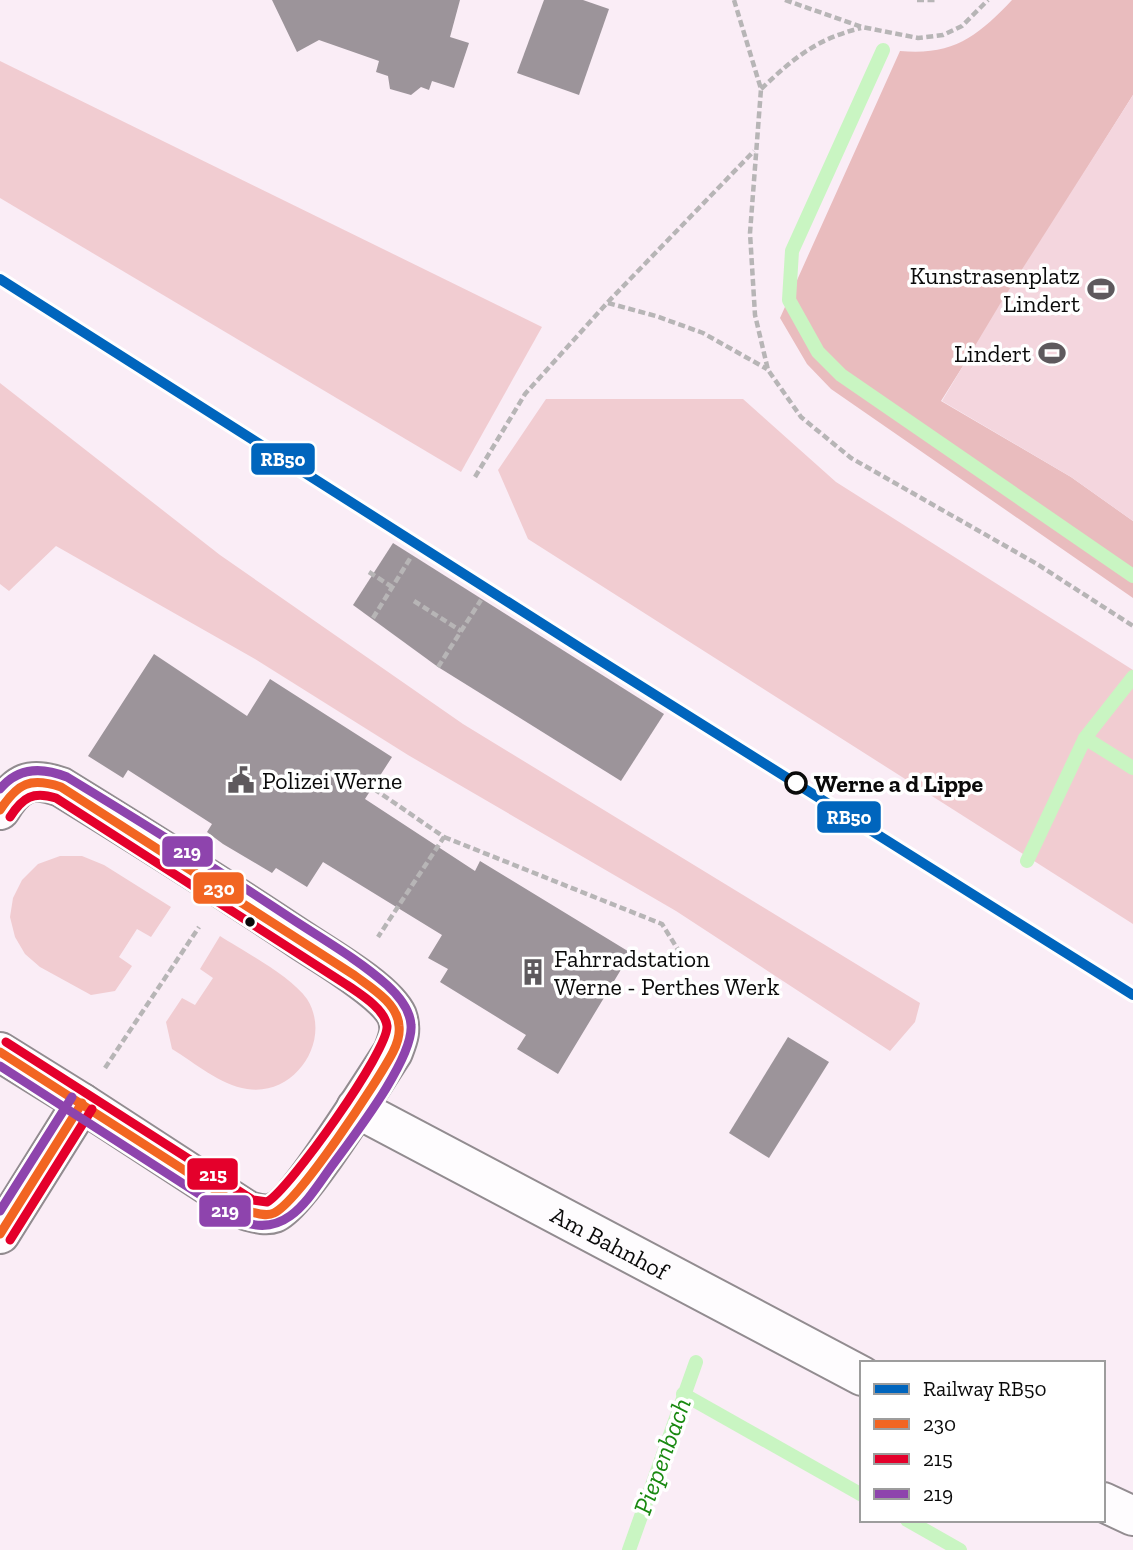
<svg xmlns="http://www.w3.org/2000/svg" width="1133" height="1550" font-family="'Zilla Slab',serif">
	<style>
		.green { fill: #f1ccd1 }
		.forest { fill: #e9bcbe }
		.pitch { fill: #f4d6de }
		.lines { fill: none; stroke-linecap: round; stroke-linejoin: round }
		.stream { stroke: #c9f5c2; stroke-width: 14 }
		.building { fill: #9c949a }
		.minor-casing { stroke: #928c90; stroke-width: 42 }
		.path { stroke: #b7b5b6; stroke-width: 4.5; stroke-dasharray: 7 3.5; stroke-linecap: butt }
		.minor { stroke: #fefcfe; stroke-width: 38 }
		.bus-1-casing { stroke: #fff; stroke-width: 14 }
		.bus-2-casing { stroke: #fff; stroke-width: 14 }
		.bus-3-casing { stroke: #fff; stroke-width: 14 }
		.bus-1 { stroke: #f26522; stroke-width: 9 }
		.bus-2 { stroke: #e4002b; stroke-width: 9 }
		.bus-3 { stroke: #8e44ad; stroke-width: 9 }
		.rail-1-casing { stroke: #fff; stroke-width: 16 }
		.rail-1 { stroke: #0065bd; stroke-width: 10 }
		.stop-dot { fill: #fff; stroke: #0a0a0a; stroke-width: 3.5 }
		.bus-dot { fill: #0a0a0a; stroke: #fff; stroke-width: 2.5 }
		.labels { text-anchor: middle; dominant-baseline: central; stroke-width: 7; stroke-linejoin: round; paint-order: stroke }
		.poi-label { font-size: 24px; fill: #0a0a0a; stroke: #fff; text-anchor: end }
		.stop-label { font-size: 24px; font-weight: bold; fill: #0a0a0a; stroke: #fff; text-anchor: start }
		.street-label { font-size: 24px; fill: #0a0a0a; stroke: #fff }
		.water-label { font-size: 26px; font-style: italic; fill: #198911; stroke: #fff }
		.line-badge { stroke: #fff; stroke-width: 2.5 }
		.badge-label { font-size: 19px; text-anchor: middle; font-weight: bold; fill: #fff }
	</style>
	<rect width="100%" height="100%" fill="#faedf6"/>
	<g class="green">
		<path d="M 0,61 L 542,327 L 461,472 L 0,198 Z"/>
		<path d="M 0,383 L 220,555 L 463,724 L 920,1003 L 915,1022 L 890,1051 L 676,911 L 408,755 L 255,659 L 56,546 L 9,591 L 0,584 Z"/>
		<path d="M 546,399 L 743,399 L 836,482 L 1133,670 L 1133,924 L 528,539 L 498,470 Z"/>
		<path d="M 60,856 L 82,856 L 104,865 L 171,907 L 151,937 L 137,929 L 119,957 L 132,966 L 115,991 L 91,995 L 40,967 L 25,954 L 15,937 L 10,917 L 13,898 L 22,880 L 38,864 Z"/>
		<path d="M 220,936 C 245,952 291,976 307,999 C 333,1040 295,1097 247,1089 C 220,1085 195,1063 172,1049 L 166,1022 L 182,998 L 195,1005 L 213,978 L 200,969 Z"/>
	</g>
	<path class="forest" d="M 1012,0 L 1133,0 L 1133,95 L 941,401 L 1071,477 L 1133,521 L 1133,598 L 831,389 L 807,364 L 780,318 L 900,51 C 953,56 978,36 1012,0 Z"/>
	<path class="pitch" d="M 1133,95 L 1133,521 L 1071,477 L 942,401 L 1000,304 Z"/>
	<g class="lines">
		<g class="stream">
			<path d="M 883,50 L 792,251 L 789,300 L 818,352 L 841,375 L 1133,576"/>
			<path d="M 1085,738 L 1133,677"/>
			<path d="M 1027,861 L 1085,738 L 1133,768"/>
			<path d="M 683,1394 L 862,1495"/>
			<path d="M 907,1520 L 960,1550"/>
			<path d="M 629,1550 L 696,1362"/>
		</g>
	</g>
	<g class="building">
		<path d="M 272,0 L 460,0 L 450,37 L 469,43 L 454,88 L 432,81 L 429,90 L 421,87 L 411,95 L 390,89 L 388,76 L 376,72 L 379,61 L 319,40 L 297,52 Z"/>
		<path d="M 544,0 L 583,0 L 609,9 L 579,95 L 517,73 Z"/>
		<path d="M 393,543 L 664,714 L 621,781 L 438,667 L 353,605 Z"/>
		<path d="M 154,654 L 247,716 L 270,679 L 392,757 L 365,799 L 475,871 L 480,861 L 631,953 L 558,1074 L 517,1049 L 526,1035 L 440,982 L 448,969 L 428,958 L 442,935 L 323,862 L 307,887 L 276,868 L 272,873 L 223,844 L 207,832 L 212,824 L 128,770 L 123,778 L 88,756 Z"/>
		<path d="M 788,1037 L 829,1062 L 769,1158 L 729,1133 Z"/>
	</g>
	<g class="lines">
		<defs>
			<g id="minor">
				<path d="M 0,810 C 17,782 30,776 61,787 C 142,837 222,887 301,940 C 325,956 386,991 397,1016 C 402,1030 398,1039 393,1052 C 375,1079 298,1204 274,1213 C 266,1216 256,1213 248,1211 L 82,1103 L 0,1052"/>
				<path id="s1" d="M 356,1108 L 862,1376"/>
				<path d="M 0,1234 L 82,1103"/>
				<path d="M 1103,1502 L 1133,1516"/>
			</g>
		</defs>
		<use href="#minor" class="minor-casing"/>
		<g class="path">
			<path d="M 734,0 L 761,89 L 750,233 L 755,315 L 768,370 L 801,417 L 851,458 L 1037,564 L 1133,626"/>
			<path d="M 785,0 L 862,27 L 918,38 L 943,35 L 962,26 L 988,0"/>
			<path d="M 917,0 L 937,0"/>
			<path d="M 761,89 C 794,58 816,39 861,28"/>
			<path d="M 608,303 L 656,316 L 703,333 L 767,369"/>
			<path d="M 475,477 L 525,394 L 607,303 L 754,151"/>
			<path d="M 369,572 L 392,587"/>
			<path d="M 414,601 L 461,631"/>
			<path d="M 373,618 L 411,557"/>
			<path d="M 438,667 L 481,600"/>
			<path d="M 348,771 L 444,837 L 378,937"/>
			<path d="M 444,837 L 662,924 L 687,964"/>
			<path d="M 105,1068 L 199,927"/>
		</g>
		<use href="#minor" class="minor"/>
		<defs>
			<g id="bus-1">
				<path d="M 0,810 C 18,783 30,777 61,787 L 354,975 C 370,987 398,1003 399,1026 C 400,1034 397,1044 393,1052 C 378,1081 299,1201 274,1213 C 266,1217 256,1213 248,1211 L 0,1052"/>
				<path d="M 0,1234 L 82,1103"/>
			</g>
			<g id="bus-2">
				<path d="M 6,1042 L 253,1200 L 267,1202 C 289,1190 389,1050 387,1026 C 385,1009 360,994 347,985 L 56,798 C 33,791 23,797 10,817"/>
				<path d="M 10,1240 L 92,1109"/>
			</g>
			<g id="bus-3">
				<path d="M 0,789 C 18,767 42,767 67,777 C 143,823 218,870 292,919 C 324,940 359,960 387,985 C 399,996 410,1009 411,1025 C 414,1059 352,1138 331,1167 C 308,1199 286,1239 241,1221 L 0,1066"/>
				<path d="M 0,1211 L 72,1097"/>
			</g>
		</defs>
		<use href="#bus-1" class="bus-1-casing"/>
		<use href="#bus-2" class="bus-2-casing"/>
		<use href="#bus-3" class="bus-3-casing"/>
		<use href="#bus-1" class="bus-1"/>
		<use href="#bus-2" class="bus-2"/>
		<use href="#bus-3" class="bus-3"/>
		<defs>
			<path id="rail-1" d="M 0,279 L 585,651 L 1133,995"/>
		</defs>
		<use href="#rail-1" class="rail-1-casing"/>
		<use href="#rail-1" class="rail-1"/>
	</g>
	<defs>
		<symbol id="stadium-bare" viewBox="-9 -9 18 18"><path d="M0-5a6.5 5 0 1 0 0 10a6.5 5 0 1 0 0-10ZM-3.5-1.8h7v3.6h-7Z" fill="#5e595d" stroke="#fff" stroke-width="2.5" paint-order="stroke"/></symbol>
		<symbol id="civic-bare" viewBox="-9 -9 18 18"><path d="M-.6-6.5H3V-4.5H.6V-3L4-1V1h2V6H-6V1h2V-1L-.6-3ZM-1.2 2.5V6h2.4V2.5Z" fill="#5e595d" stroke="#fff" stroke-width="2.5" paint-order="stroke"/></symbol>
		<symbol id="building-bare" viewBox="-9 -9 18 18"><path d="M-4-6H4V6H1V3H-1V6H-4ZM-2.5-4.3h1.7v1.8h-1.7ZM.8-4.3h1.7v1.8H.8ZM-2.5-1h1.7V.8h-1.7ZM.8-1h1.7V.8H.8Z" fill="#5e595d" stroke="#fff" stroke-width="2.5" paint-order="stroke"/></symbol>
	</defs>
	<g fill-rule="evenodd">
		<use href="#stadium-bare" x="1082" y="270" width="38" height="38"/>
		<use href="#stadium-bare" x="1033" y="334" width="38" height="38"/>
		<use href="#civic-bare" x="222" y="761" width="38" height="38"/>
		<use href="#building-bare" x="514" y="953" width="38" height="38"/>
	</g>
	<circle class="stop-dot" cx="796" cy="783" r="10"/>
	<circle class="bus-dot" cx="250" cy="922" r="6"/>
	<g class="labels">
		<g class="poi-label">
			<text x="1080" y="275">Kunstrasenplatz<tspan x="1080" dy="28">Lindert</tspan></text>
			<text x="1031" y="353">Lindert</text>
			<text x="262" y="780" text-anchor="start">Polizei Werne</text>
			<text x="554" y="958" text-anchor="start">Fahrradstation<tspan x="554" dy="28">Werne - Perthes Werk</tspan></text>
		</g>
		<g class="stop-label">
			<text x="814" y="783">Werne a d Lippe</text>
		</g>
		<g class="street-label">
			<text stroke="none"><textPath href="#s1" startOffset="287">Am Bahnhof</textPath></text>
		</g>
		<g class="water-label">
			<text transform="translate(662 1456) rotate(-70)">Piepenbach</text>
		</g>
	</g>
	<g class="line-badge">
		<rect x="250" y="442" width="66" height="34" rx="7" fill="#0065bd"/>
		<rect x="816" y="800" width="66" height="34" rx="7" fill="#0065bd"/>
		<rect x="161" y="835" width="53" height="33" rx="7" fill="#8e44ad"/>
		<rect x="192" y="871" width="53" height="34" rx="7" fill="#f26522"/>
		<rect x="186" y="1157" width="53" height="34" rx="7" fill="#e4002b"/>
		<rect x="198" y="1194" width="54" height="34" rx="7" fill="#8e44ad"/>
	</g>
	<g class="badge-label">
		<text x="283" y="466">RB50</text>
		<text x="849" y="824">RB50</text>
		<text x="187" y="858">219</text>
		<text x="219" y="895">230</text>
		<text x="213" y="1181">215</text>
		<text x="225" y="1217">219</text>
	</g>
	<rect x="860" y="1361" width="245" height="161" fill="#ffffff" stroke="#9d9d9d" stroke-width="2"/>
	<rect x="874" y="1384" width="35" height="10" fill="#0065bd" stroke="#9d9d9d" stroke-width="2"/>
	<text x="923" y="1396" font-size="21" fill="#0a0a0a">Railway RB50</text>
	<rect x="874" y="1419" width="35" height="10" fill="#f26522" stroke="#9d9d9d" stroke-width="2"/>
	<text x="923" y="1431" font-size="21" fill="#0a0a0a">230</text>
	<rect x="874" y="1454" width="35" height="10" fill="#e4002b" stroke="#9d9d9d" stroke-width="2"/>
	<text x="923" y="1466" font-size="21" fill="#0a0a0a">215</text>
	<rect x="874" y="1489" width="35" height="10" fill="#8e44ad" stroke="#9d9d9d" stroke-width="2"/>
	<text x="923" y="1501" font-size="21" fill="#0a0a0a">219</text>
</svg>
